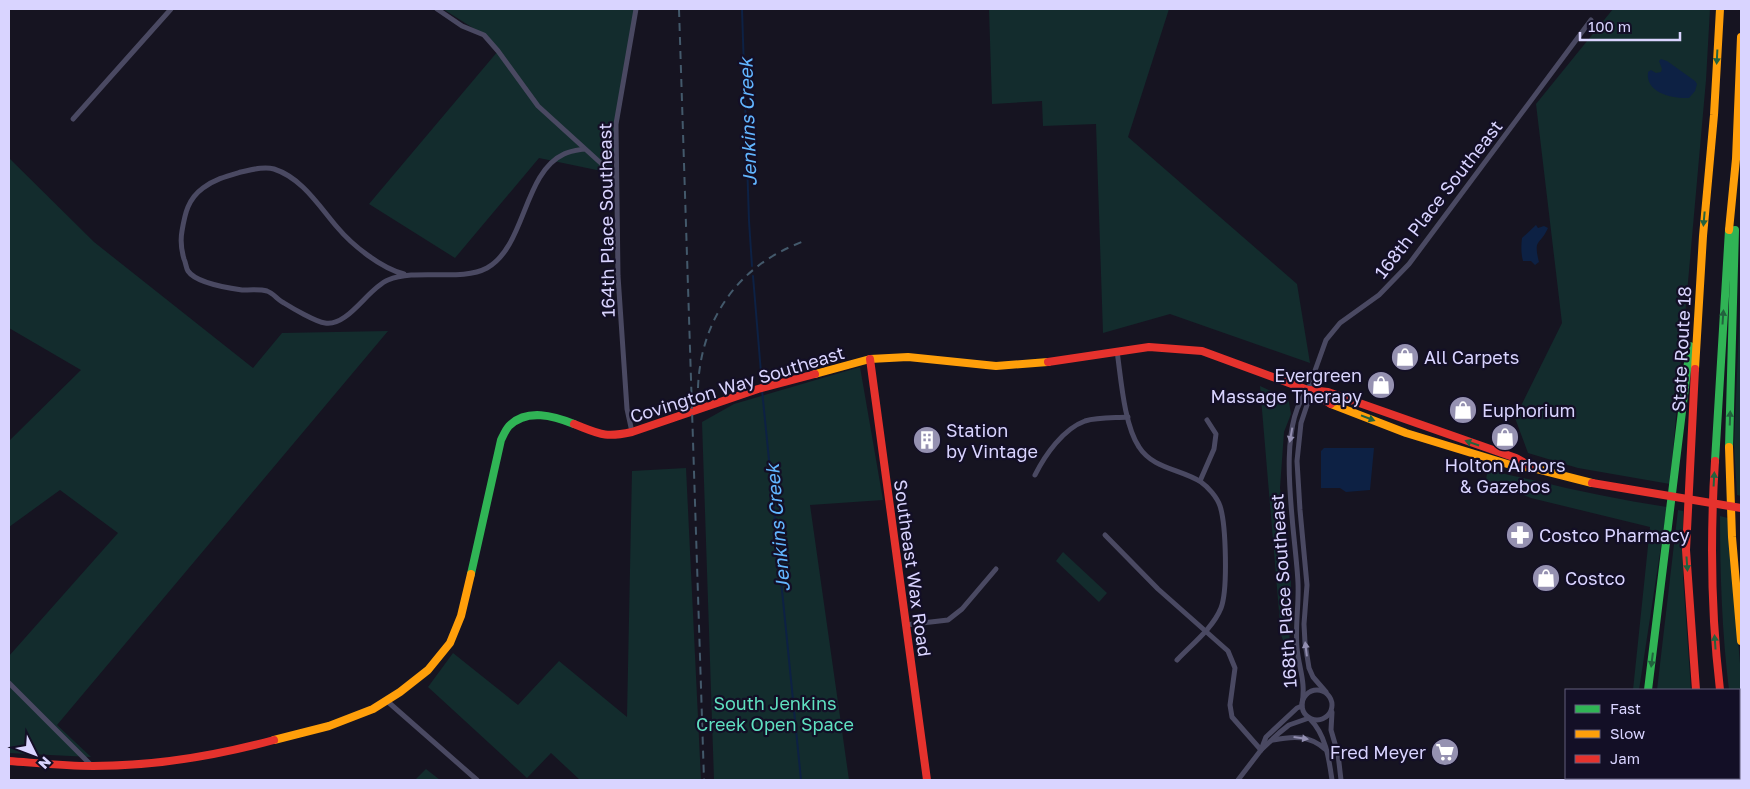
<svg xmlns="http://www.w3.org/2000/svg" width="1750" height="789" font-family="'Golos Text',sans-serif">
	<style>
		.green { fill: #132c2d }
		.water { fill: #0d2144 }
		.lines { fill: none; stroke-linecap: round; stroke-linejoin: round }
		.stream { stroke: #0d2144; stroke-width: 2 }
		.street { stroke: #4a4962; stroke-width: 5 }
		.fast { stroke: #30b455; stroke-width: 8 }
		.slow { stroke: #ff9f0a; stroke-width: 8 }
		.jam { stroke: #e5322d; stroke-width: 8 }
		.rail { stroke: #43596b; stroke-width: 2; stroke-dasharray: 8 6; stroke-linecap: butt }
		.oneway { fill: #22623e }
		.oneway2 { fill: #928eb0 }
		.labels { text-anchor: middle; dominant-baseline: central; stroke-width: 4.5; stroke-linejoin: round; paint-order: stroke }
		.street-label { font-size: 18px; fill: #d9d4ff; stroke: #130f26 }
		.poi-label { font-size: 18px; fill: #d9d4ff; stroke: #130f26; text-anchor: start }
		.park-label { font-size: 18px; fill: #5fe0c0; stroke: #130f26 }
		.water-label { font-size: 19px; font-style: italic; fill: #62b6ff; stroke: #130f26 }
	</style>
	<rect width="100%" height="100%" fill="#161421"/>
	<g class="green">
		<path d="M 443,9 L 636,9 L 611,173 L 539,158 L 455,258 L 369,204 L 498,51 L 484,35 Z"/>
		<path d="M 989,9 L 1169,9 L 1128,137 L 1297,284 L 1310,363 L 1170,314 L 1103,333 L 1096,124 L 1043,126 L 1042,101 L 992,104 Z"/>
		<path d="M 1613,9 L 1710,9 L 1706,80 L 1670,484 L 1578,468 L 1528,453 L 1515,418 L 1562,323 L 1536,104 Z"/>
		<path d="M 9,158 L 94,242 L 253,368 L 282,333 L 388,331 L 57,725 L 91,757 L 9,753 L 9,656 L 118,533 L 60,490 L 9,527 L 9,441 L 81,370 L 9,328 Z"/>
		<path d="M 1741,280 L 1741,496 L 1737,495 L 1734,444 Z"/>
		<path d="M 860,367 L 883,500 L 810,505 L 849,780 L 714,780 L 702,422 L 734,404 Z"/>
		<path d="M 1260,386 L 1286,398 L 1289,402 L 1291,414 L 1284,432 L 1280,488 L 1291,580 L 1289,656 L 1281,635 Z"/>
		<path d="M 686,468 L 701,780 L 580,780 L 551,753 L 527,778 L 428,687 L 453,653 L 518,705 L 559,661 L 627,717 L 632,471 Z"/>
		<path d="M 1492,470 C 1506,475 1519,477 1533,480 C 1577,491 1622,500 1667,507 L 1639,690 L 1633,690 L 1650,527 L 1531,498 L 1486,480 L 1487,473 Z"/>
		<path d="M 1678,510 L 1683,511 L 1683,577 L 1691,690 L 1657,690 Z"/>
		<path d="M 1720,516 L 1728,518 L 1741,676 L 1741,780 L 1732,780 L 1734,778 L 1739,778 L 1740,772 L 1739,690 L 1729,690 C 1722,632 1720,574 1720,516 Z"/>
		<path d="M 1063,552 L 1107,593 L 1099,602 L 1056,561 Z"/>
		<path d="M 426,769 L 440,780 L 415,780 Z"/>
		<rect x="1646" y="778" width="58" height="2"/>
	</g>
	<g class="water">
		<path d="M 1661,59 L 1667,61 L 1695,81 L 1697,84 L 1695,91 L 1689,98 C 1673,99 1645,93 1648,72 L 1651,70 L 1656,73 L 1661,72 L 1662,69 L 1659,61 Z"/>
		<path d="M 1536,225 L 1538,228 L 1544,226 L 1548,228 C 1540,246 1533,238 1539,262 L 1535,265 L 1531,261 L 1523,261 C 1521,254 1521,246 1522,238 Z"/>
		<path d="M 1324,448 L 1374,448 L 1370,490 L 1346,492 L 1340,488 L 1321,488 L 1321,451 Z"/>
	</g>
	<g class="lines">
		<g class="stream">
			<path d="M 742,9 L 749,221 L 752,266"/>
			<path d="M 753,276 L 762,385"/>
			<path d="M 762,390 L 801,780"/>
		</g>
		<g class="street">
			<path d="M 437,9 L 462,26 L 484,35 L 498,51 L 538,106 L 615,176"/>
			<path d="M 73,119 L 171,9"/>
			<path d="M 404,274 C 381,268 353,246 337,227 C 319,206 302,178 274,169 C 263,166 251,170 241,172 C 227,176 215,179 203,188 C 188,199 185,213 182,231 C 180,242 181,249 184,259 C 186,263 186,268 188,271 C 196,283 228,288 242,290 C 249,290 260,289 267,291 C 273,293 278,300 284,303 C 292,308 316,322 325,323 C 348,327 368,288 388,280 C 417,268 461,282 487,268 C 526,246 523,173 564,154 C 570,151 578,150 584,149"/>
			<path d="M 1117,351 C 1121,378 1124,425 1139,447 C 1153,469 1181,469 1201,482 C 1208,487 1217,497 1220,506 C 1226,524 1228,590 1221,608 C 1213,628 1192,644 1177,660"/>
			<path d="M 632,432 L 627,409 L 618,276 L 616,124 L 636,9"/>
			<path d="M 1035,475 C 1045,455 1063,429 1085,421 C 1098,417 1114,418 1128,417"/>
			<path d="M 1200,481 L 1214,449 L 1216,434 L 1207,420"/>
			<path d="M 1105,535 L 1158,589 L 1228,651 L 1235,668 L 1230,705 L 1232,717 L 1261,750"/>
			<path d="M 905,625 L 948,620 L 962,609 L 996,569"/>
			<path d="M 9,683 L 92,766"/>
			<circle cx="1317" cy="705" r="15"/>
			<path d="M 1326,692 L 1313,677 L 1309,668 L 1305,643 L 1304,624 L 1307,585 L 1300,510 L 1297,461 L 1301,423 L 1308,402 L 1308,390 L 1326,340 L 1340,323 L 1379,295 L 1409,264 L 1591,20"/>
			<path d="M 387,701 L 477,780"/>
			<path d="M 1302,704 C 1306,682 1299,669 1297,648 C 1295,626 1299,605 1298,583 C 1296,534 1274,428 1308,390"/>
			<path d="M 1332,712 L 1331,730 L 1338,754 L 1341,780"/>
			<path d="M 1310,719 C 1326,735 1329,759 1332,780"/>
			<path d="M 1273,740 C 1293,736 1309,735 1325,749"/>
			<path d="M 1261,750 L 1266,737 L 1297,708 L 1302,706"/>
			<path d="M 1238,780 L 1261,750 L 1279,733 L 1289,725 L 1309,718"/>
		</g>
		<g class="fast">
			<path d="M 1729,447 L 1735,230"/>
			<path d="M 1715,461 L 1729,230"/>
			<path d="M 471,574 L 501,440 C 503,436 506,429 509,426 C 527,408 554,416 574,424"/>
			<path d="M 1648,690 L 1690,346"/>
		</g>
		<g class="slow">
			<path d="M 1729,230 L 1736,159 L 1741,37"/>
			<path d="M 1695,369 L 1703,236 L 1714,115 L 1720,9"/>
			<path d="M 815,374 L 870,359 L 908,357 L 996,366 L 1048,362"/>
			<path d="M 1331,404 L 1406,433 L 1514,466 L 1533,468 L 1592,483"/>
			<path d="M 1729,447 L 1732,537 L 1741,641"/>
			<path d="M 274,740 L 329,726 L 373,709 L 400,692 L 428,670 L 450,643 L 461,616 L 471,574"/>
		</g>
		<g class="jam">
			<path d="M 870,359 L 927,780"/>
			<path d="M 1048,362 L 1149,347 L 1202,351 L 1308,390 L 1331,404"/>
			<path d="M 1695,369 L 1686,550 L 1696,690"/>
			<path d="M 1310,390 L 1328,392 L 1516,458 L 1530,466"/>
			<path d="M 574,424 C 600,434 604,438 632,432 L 758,389 L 815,374"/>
			<path d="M 1715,461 C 1710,538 1711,614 1720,690"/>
			<path d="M 1592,483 L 1741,508"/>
			<path d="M 9,761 C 37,763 65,766 93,766 C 154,766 215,756 274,740"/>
			<path d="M 1708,778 L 1709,780"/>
			<path d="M 1732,778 L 1732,780"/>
			<path d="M 1637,780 L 1638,778"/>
		</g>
		<g class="rail">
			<path d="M 679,9 L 704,780"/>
			<path d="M 698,388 C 700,331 727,281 778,253 C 787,248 797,244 806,240"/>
		</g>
	</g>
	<defs><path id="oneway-solid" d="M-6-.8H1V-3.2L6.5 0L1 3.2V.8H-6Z" transform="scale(1.25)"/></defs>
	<g class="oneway">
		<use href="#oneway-solid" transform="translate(1717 57) rotate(93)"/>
		<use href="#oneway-solid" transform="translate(1704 219) rotate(95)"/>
		<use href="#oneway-solid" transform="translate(1723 317) rotate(-86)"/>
		<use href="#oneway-solid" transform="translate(1368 418) rotate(21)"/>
		<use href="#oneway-solid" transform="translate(1730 418) rotate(-88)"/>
		<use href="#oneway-solid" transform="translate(1472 443) rotate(-161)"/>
		<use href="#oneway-solid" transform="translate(1714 479) rotate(-87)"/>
		<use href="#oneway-solid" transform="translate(1687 564) rotate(86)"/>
		<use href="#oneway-solid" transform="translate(1715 642) rotate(-94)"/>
		<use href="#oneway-solid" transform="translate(1652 660) rotate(97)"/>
	</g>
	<g class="oneway2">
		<use href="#oneway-solid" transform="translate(1291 435) rotate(100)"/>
		<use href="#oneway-solid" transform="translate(1306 649) rotate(-97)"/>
		<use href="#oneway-solid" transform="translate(1301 738) rotate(8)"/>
	</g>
	<defs>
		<symbol id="shop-disc" viewBox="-11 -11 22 22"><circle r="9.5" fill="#9591b1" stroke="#130f26"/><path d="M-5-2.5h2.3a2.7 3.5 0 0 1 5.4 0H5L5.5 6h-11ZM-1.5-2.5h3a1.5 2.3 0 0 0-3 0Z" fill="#fff"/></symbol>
		<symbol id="building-disc" viewBox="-11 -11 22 22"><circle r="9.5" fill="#9591b1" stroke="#130f26"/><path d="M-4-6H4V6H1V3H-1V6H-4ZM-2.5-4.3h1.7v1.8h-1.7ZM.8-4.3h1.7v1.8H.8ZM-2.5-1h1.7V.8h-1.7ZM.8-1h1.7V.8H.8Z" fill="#fff"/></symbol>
		<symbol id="pharmacy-disc" viewBox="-11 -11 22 22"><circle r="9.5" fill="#9591b1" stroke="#130f26"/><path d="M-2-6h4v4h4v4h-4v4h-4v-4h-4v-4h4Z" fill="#fff"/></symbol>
		<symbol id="supermarket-disc" viewBox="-11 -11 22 22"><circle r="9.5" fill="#9591b1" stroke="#130f26"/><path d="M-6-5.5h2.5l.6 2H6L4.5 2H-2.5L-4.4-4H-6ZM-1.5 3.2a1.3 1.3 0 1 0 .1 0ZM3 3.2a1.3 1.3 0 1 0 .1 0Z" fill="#fff"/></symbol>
	</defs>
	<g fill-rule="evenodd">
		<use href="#shop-disc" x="1389" y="341" width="32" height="32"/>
		<use href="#shop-disc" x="1365" y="369" width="32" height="32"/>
		<use href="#shop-disc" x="1447" y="394" width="32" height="32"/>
		<use href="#shop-disc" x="1489" y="421" width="32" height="32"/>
		<use href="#building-disc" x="911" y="424" width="32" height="32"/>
		<use href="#pharmacy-disc" x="1504" y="519" width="32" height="32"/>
		<use href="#shop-disc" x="1530" y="562" width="32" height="32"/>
		<use href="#supermarket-disc" x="1429" y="736" width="32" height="32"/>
	</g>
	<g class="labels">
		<g class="street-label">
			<text transform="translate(1438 199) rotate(-52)">168th Place Southeast</text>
			<text transform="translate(606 220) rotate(-91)">164th Place Southeast</text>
			<text transform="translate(1681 349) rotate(-87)">State Route 18</text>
			<text transform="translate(737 384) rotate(-17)">Covington Way Southeast</text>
			<text transform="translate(913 568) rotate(82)">Southeast Wax Road</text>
			<text transform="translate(1283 591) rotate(-94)">168th Place Southeast</text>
		</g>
		<g class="poi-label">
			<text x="1424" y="357">All Carpets</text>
			<text x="1362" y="375" text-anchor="end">Evergreen<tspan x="1362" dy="21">Massage Therapy</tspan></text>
			<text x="1482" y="410">Euphorium</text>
			<text x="946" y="430">Station<tspan x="946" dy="21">by Vintage</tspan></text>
			<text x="1505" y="465" text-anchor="middle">Holton Arbors<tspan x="1505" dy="21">&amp; Gazebos</tspan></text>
			<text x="1539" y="535">Costco Pharmacy</text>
			<text x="1565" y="578">Costco</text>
			<text x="1426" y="752" text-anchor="end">Fred Meyer</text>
		</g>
		<g class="park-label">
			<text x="775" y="703">South Jenkins<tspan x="775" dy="21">Creek Open Space</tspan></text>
		</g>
		<g class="water-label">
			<text transform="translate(747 122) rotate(-92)">Jenkins Creek</text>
			<text transform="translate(777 528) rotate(-95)">Jenkins Creek</text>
		</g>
	</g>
	<rect width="1750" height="789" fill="none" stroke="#d9d4ff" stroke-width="20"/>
	<rect x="1565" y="689" width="175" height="90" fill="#130f26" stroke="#625e7d"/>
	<rect x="1575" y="705" width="25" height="8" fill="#30b455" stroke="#625e7d"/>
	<text x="1610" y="714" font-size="15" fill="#d9d4ff">Fast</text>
	<rect x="1575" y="730" width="25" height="8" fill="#ff9f0a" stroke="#625e7d"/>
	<text x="1610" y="739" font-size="15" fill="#d9d4ff">Slow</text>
	<rect x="1575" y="755" width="25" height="8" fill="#e5322d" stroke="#625e7d"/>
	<text x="1610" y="764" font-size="15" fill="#d9d4ff">Jam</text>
	<g transform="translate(35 754) rotate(132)" stroke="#130f26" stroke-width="4" paint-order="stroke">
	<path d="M0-4L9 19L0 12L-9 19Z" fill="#d9d4ff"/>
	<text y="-8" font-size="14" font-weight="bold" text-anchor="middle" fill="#d9d4ff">N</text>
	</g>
	<path d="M1580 32v8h100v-8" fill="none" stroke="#d9d4ff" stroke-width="2.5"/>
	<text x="1588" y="32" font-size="15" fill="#d9d4ff" stroke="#130f26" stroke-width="4" paint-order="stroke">100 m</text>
</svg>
